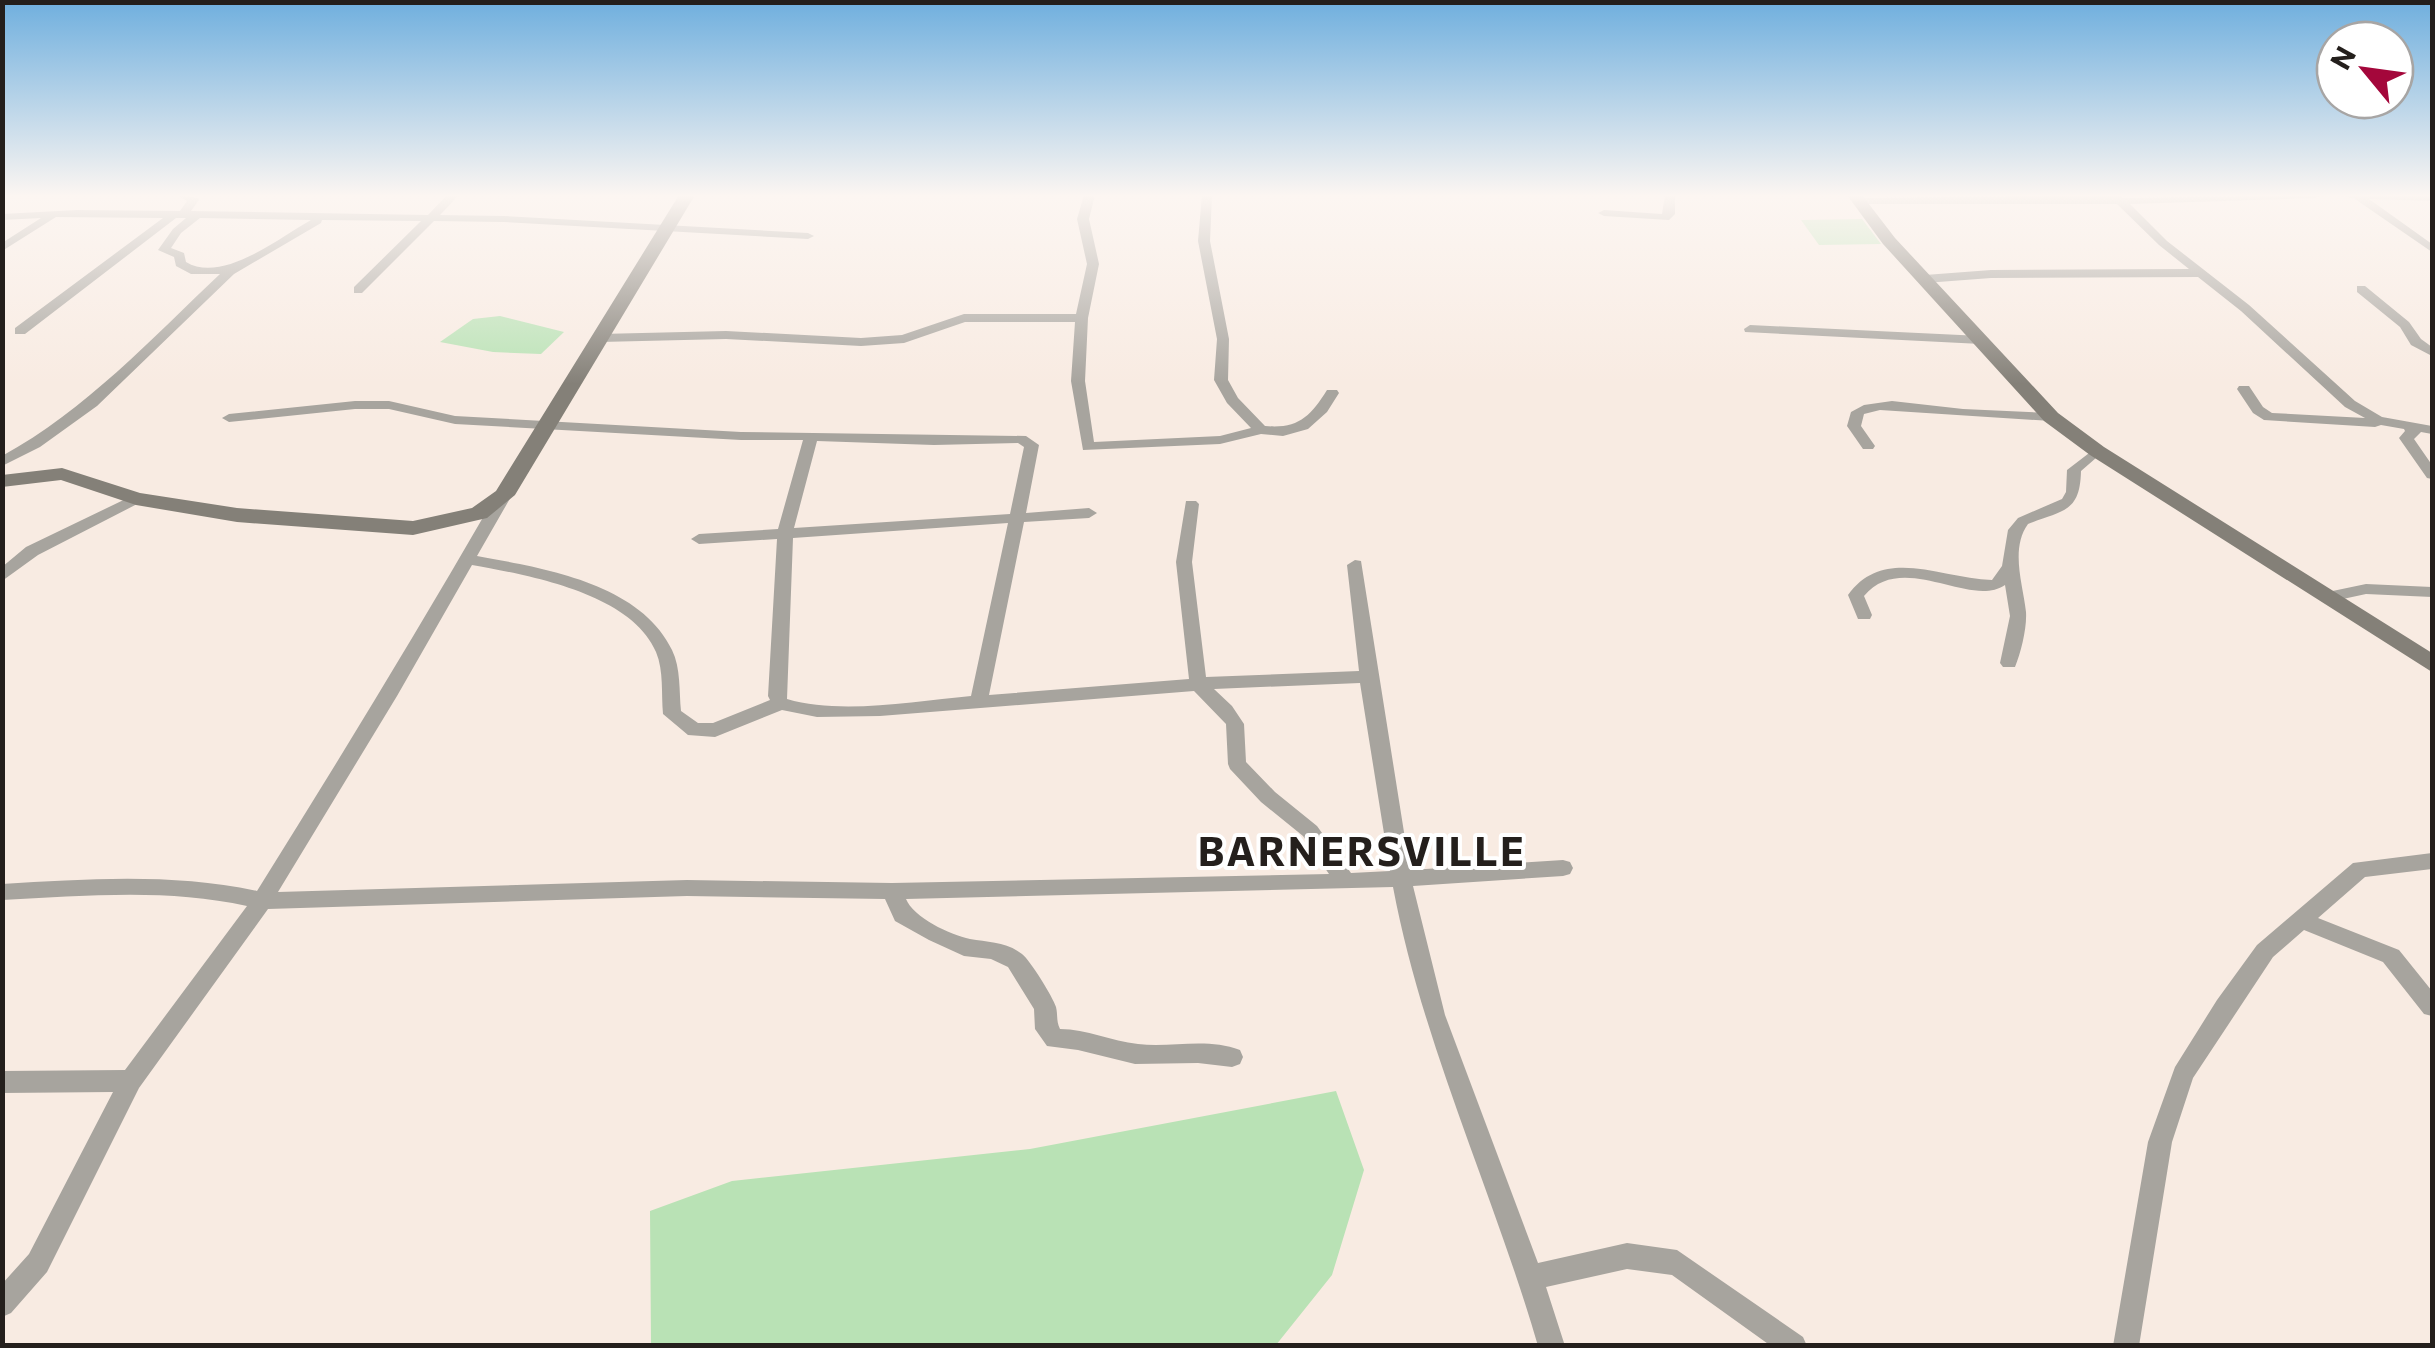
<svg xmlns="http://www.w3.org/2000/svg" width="2435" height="1348" font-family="Commissioner,sans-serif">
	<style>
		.green { fill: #b9e2b5 }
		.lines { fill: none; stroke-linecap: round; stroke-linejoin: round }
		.street { fill: #a7a49e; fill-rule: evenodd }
		.secondary { fill: #848078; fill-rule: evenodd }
		.labels { text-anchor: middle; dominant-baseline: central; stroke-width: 8; stroke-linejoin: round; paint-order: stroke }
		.district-label { font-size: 40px; font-weight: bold; letter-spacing: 2.5px; fill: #241f1c; stroke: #fff }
	</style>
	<rect width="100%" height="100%" fill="#f8ebe2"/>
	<g class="green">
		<path d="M 1862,219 L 1881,244 L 1819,245 L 1801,220 Z"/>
		<path d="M 500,316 L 564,332 L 541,354 L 493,352 L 440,342 L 473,319 Z"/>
		<path d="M 1336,1091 L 1364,1170 L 1332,1275 L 1276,1345 L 651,1345 L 650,1211 L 732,1181 L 1030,1149 Z"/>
	</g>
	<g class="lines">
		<g class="street">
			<path d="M 178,195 L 198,198 L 199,200 L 191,211 L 428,215 L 447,195 L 459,195 L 440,215 L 504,216 L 808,233 L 814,236 L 808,239 L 504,222 L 434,221 L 362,293 L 354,293 L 354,287 L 421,221 L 322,220 L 321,223 L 234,274 L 97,406 L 40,447 L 2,466 L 2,456 C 86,410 151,339 220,274 L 191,274 L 176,266 L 174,257 L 158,250 L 173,229 L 186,218 L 176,218 L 25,334 L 15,334 L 15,328 L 163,218 L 56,217 L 2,251 L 2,243 L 41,218 L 2,220 L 2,214 L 77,210 L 180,211 L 187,201 ZM 200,218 L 311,220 C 279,238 222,284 186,262 L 184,253 L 171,248 L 181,233 Z"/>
			<path d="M 1084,195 L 1095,195 L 1089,219 L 1099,264 L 1088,318 L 1085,381 L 1094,442 L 1220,436 L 1251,428 L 1227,403 L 1214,380 L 1217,339 L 1198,241 L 1202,195 L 1212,195 L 1210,241 L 1229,339 L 1228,380 L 1238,398 L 1265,426 C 1298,429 1310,417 1327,390 L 1337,390 L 1339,393 L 1327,412 L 1308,429 L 1283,436 L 1261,434 L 1220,444 L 1083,450 L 1071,381 L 1075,322 L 965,322 L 904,343 L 861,346 L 726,339 L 600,342 L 594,338 L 600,334 L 726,331 L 861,338 L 902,335 L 964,314 L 1076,314 L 1087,264 L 1077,219 Z"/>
			<path d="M 1665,195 L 1675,195 L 1675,214 L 1669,220 L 1604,216 L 1598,213 L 1604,210 L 1662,214 Z"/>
			<path d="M 2120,195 L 2123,198 L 2321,195 L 2316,198 L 2130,204 L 2167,241 L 2249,305 L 2355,401 L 2382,417 L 2432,426 L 2432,434 L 2421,432 L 2414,439 L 2432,465 L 2432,479 L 2427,478 L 2399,438 L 2405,431 L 2404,429 L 2381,425 L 2375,427 L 2264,420 L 2253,413 L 2237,389 L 2239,386 L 2249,386 L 2263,407 L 2272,413 L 2365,418 L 2345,407 L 2241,311 L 2198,277 L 1991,278 L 1925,283 L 1919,279 L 1925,275 L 1991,270 L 2189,269 L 2159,245 L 2117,204 L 1858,204 L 1853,201 L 1858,198 Z"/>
			<path d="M 2338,195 L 2432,195 L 2432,201 L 2369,199 L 2432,244 L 2432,252 L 2355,199 Z"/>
			<path d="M 2357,286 L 2365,286 L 2409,322 L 2421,339 L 2432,347 L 2432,356 L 2411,345 L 2400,327 L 2357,292 Z"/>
			<path d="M 1750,325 L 1981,336 L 1987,340 L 1981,344 L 1745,332 L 1744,329 Z"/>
			<path d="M 355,401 L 389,401 L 455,416 L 741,432 L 1026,436 L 1039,445 L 1026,513 L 1089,508 L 1097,513 L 1089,518 L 1024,522 L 989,695 L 1189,679 L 1176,562 L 1186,501 L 1196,501 L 1199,504 L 1192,562 L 1206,677 L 1359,671 L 1347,565 L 1355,560 L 1361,561 L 1410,870 L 1563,860 L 1570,862 L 1573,868 L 1570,874 L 1563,876 L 1413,886 L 1445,1015 L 1538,1263 L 1627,1243 L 1677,1250 L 1803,1337 L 1807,1346 L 1771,1346 L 1672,1275 L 1627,1269 L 1546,1287 L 1565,1346 L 1538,1346 C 1493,1191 1423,1046 1393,887 L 906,899 C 913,917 950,935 970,939 C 988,942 1007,942 1022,954 C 1030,960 1053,997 1056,1007 C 1058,1015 1056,1021 1060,1029 C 1087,1029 1111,1041 1138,1044 C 1172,1048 1206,1037 1240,1050 L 1243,1057 L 1240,1064 L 1232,1067 L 1198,1063 L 1135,1064 L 1078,1050 L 1047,1046 L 1035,1029 L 1034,1009 L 1008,967 L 991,959 L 964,956 L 929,940 L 895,921 L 885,899 L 687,896 L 268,909 L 139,1088 L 47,1272 L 11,1313 L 2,1317 L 2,1284 L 29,1254 L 113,1092 L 2,1093 L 2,1071 L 125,1070 L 247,906 C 166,888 84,896 2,900 L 2,884 C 89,879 172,873 257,891 C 339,760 420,627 496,495 L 504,490 L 512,495 L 477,556 C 543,568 640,583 672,650 C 681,668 679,692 681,711 L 698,723 L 713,723 L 770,700 L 768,696 L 777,539 L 699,544 L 691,539 L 699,534 L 778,529 L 803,440 L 741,440 L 455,424 L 389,409 L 355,409 L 229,422 L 222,418 L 229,414 ZM 817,441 L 934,445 L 1018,443 L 1024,447 L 1010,514 L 794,528 ZM 1008,523 L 971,696 C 915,701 841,715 787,699 L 793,538 ZM 472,565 C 527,575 631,593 656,652 C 664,671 661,694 663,714 L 688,735 L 715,737 L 782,710 L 817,717 L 880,716 L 1194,691 L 1226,724 L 1228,764 L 1230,769 L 1261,802 L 1303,836 L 1329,874 L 892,883 L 687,880 L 278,892 L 397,696 ZM 1360,683 L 1390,871 L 1351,873 L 1317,826 L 1275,792 L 1246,762 L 1244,724 L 1232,706 L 1214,689 Z"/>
			<path d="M 1892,401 L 1963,409 L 2051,413 L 2058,417 L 2051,421 L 1880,410 L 1864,414 L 1861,426 L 1875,446 L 1873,449 L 1863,449 L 1847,426 L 1851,412 L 1864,405 Z"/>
			<path d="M 2097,447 L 2104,451 L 2081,471 C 2080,513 2063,510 2028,524 C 2010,549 2023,584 2026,612 C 2027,628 2021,652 2015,667 L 2003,667 L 2000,663 L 2010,616 L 2005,585 C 1970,609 1903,550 1864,596 L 1872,615 L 1870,619 L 1858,619 L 1848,595 C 1884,545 1942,579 1992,580 L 2002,566 L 2008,530 L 2018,518 L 2062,499 L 2066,492 L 2067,470 Z"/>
			<path d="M 136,494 L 144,499 L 141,502 L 38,555 L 2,581 L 2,567 L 26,547 Z"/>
			<path d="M 2366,584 L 2432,587 L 2432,597 L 2366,594 L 2329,602 L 2321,597 L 2323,593 Z"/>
			<path d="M 2432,853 L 2432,869 L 2365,877 L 2318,918 L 2399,950 L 2432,991 L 2432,1016 L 2424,1014 L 2383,962 L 2304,930 L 2273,957 L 2193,1078 L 2172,1142 L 2139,1346 L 2113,1346 L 2148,1142 L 2175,1067 L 2217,1000 L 2257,945 L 2353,863 Z"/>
		</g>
		<g class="secondary">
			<path d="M 679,195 L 695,195 L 515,495 L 487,518 L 413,535 L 237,522 L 136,505 L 61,480 L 2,487 L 2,475 L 62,468 L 140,493 L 237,508 L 413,521 L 472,508 L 496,491 Z"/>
			<path d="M 1847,195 L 1862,195 L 1895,238 L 2058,413 L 2104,447 L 2432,653 L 2432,672 L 2090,455 L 2044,421 L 1883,244 Z"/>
		</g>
	</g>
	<linearGradient id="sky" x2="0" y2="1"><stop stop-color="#6fafde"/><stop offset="0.51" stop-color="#fcf6f2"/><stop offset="1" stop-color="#fcf6f2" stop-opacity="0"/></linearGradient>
	<rect width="2435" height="384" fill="url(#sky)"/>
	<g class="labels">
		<g class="district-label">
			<text x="1362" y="849">BARNERSVILLE</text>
		</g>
	</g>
	<rect width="2435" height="1348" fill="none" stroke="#241f1c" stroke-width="10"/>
	<g transform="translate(2365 70) rotate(299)"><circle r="48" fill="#ffffff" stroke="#a7a5a4" stroke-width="2.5"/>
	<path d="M0-8L18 38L0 25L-18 38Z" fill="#a4073b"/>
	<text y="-15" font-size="28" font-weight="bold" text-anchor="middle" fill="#241f1c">N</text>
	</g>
</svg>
